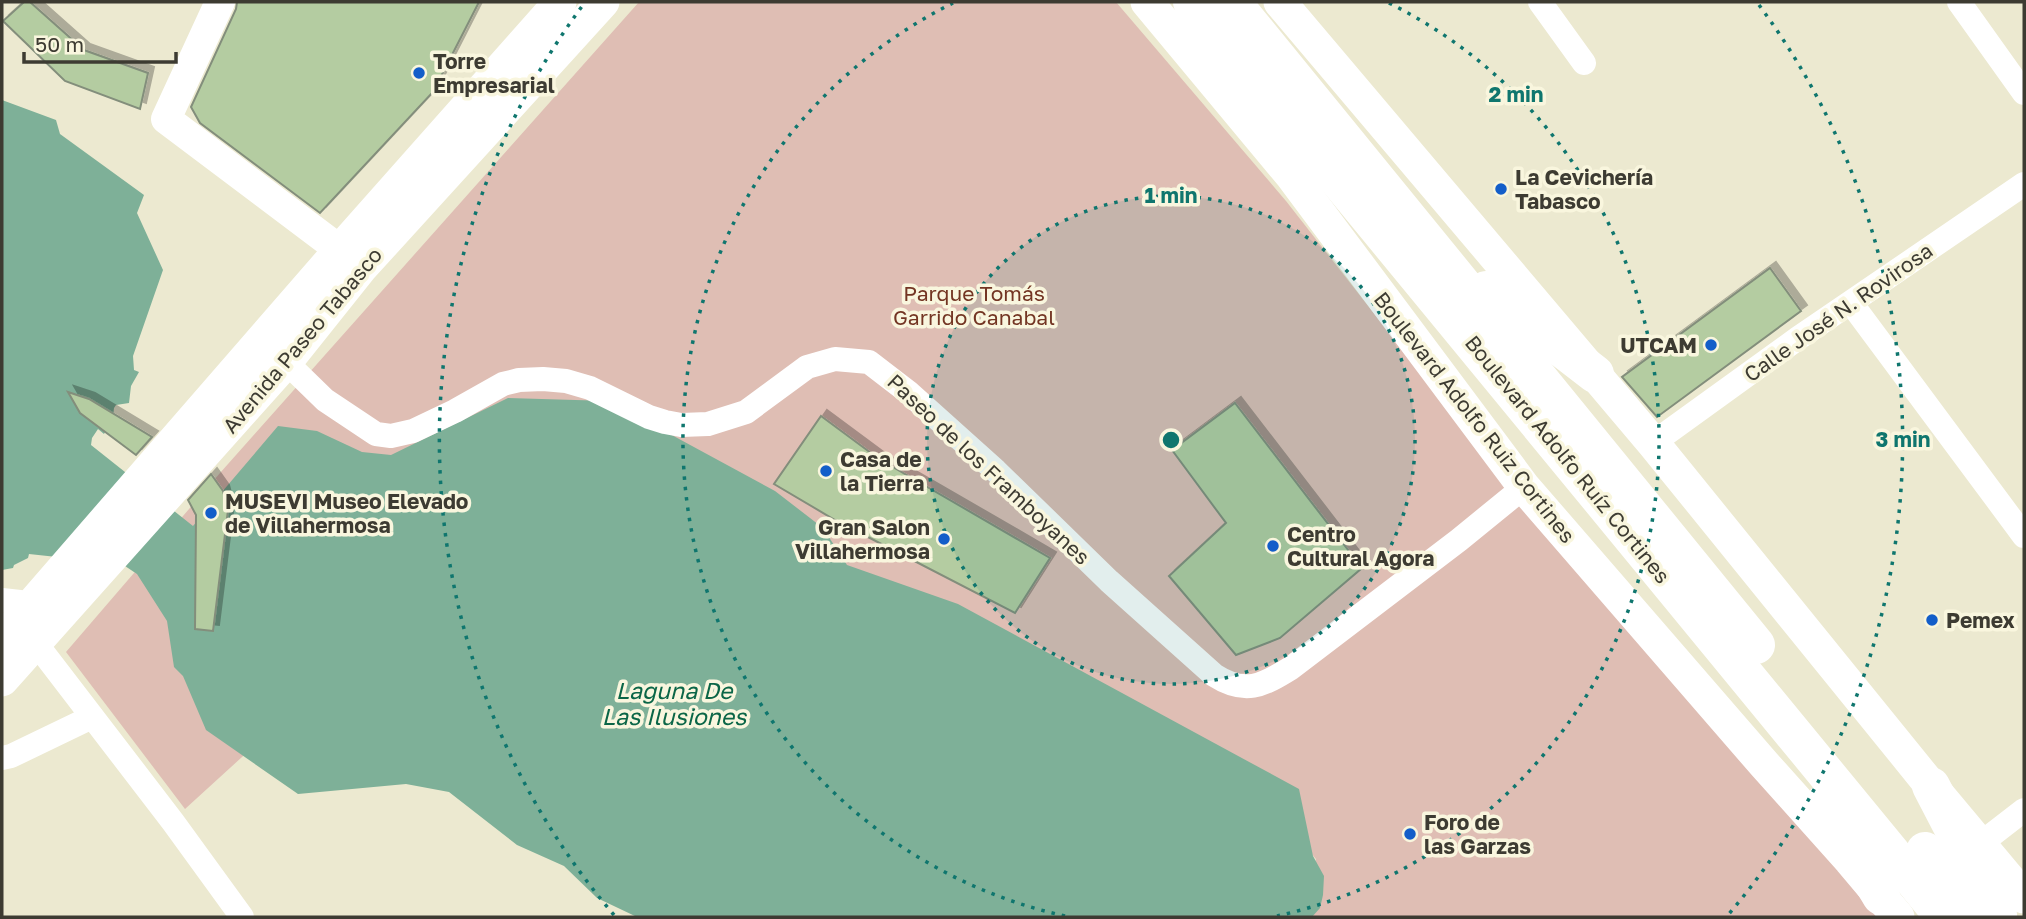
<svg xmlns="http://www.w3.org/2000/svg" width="2026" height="919" font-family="'Golos Text',sans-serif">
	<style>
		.green { fill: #dfbeb4 }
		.water { fill: #7eb098 }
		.building { fill: #b4cca1; stroke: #838e7b; stroke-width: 2; filter: url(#shadow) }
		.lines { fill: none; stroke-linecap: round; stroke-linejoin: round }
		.minor { stroke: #fff; stroke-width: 24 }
		.tertiary { stroke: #fff; stroke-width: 30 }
		.secondary { stroke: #fff; stroke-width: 33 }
		.trunk { stroke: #fff; stroke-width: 38 }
		.ring { fill: none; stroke: #0f766e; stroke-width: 3.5; stroke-dasharray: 3.5 7 }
		.poi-dot { fill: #135ec9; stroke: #f9f6de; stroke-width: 2.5 }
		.labels { text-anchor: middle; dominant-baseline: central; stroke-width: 7; stroke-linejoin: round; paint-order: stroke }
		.poi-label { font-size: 21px; font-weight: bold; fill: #3d3b32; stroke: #f9f6de; text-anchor: start }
		.park-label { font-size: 21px; fill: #733523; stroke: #f9f6de }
		.street-label { font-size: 21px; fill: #3d3b32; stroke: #f9f6de }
		.water-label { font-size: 23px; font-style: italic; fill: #0b6647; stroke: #f9f6de }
		.centre { fill: #0f766e; stroke: #f9f6de; stroke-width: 3.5 }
		.ring-label { font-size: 21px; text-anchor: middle; font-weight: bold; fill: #0f766e; stroke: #f9f6de; stroke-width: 7; stroke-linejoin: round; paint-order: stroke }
	</style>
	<defs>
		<filter id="shadow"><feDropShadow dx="6" dy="-6" stdDeviation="0" flood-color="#0004"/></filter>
	</defs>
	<rect width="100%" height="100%" fill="#ece9d0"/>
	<path class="green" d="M 639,2 L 1116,2 L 1286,201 L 1499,473 L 1881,917 L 1303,917 L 1316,859 L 1297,837 L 253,747 L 185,809 L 66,652 L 220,473 Z"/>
	<path class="water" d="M 2,100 L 56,120 L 60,134 L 144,195 L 137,213 L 163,270 L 133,356 L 134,370 L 139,372 L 131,386 L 129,403 L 116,405 L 114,408 L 113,417 L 104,434 L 98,429 L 92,438 L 91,445 L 193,526 L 278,426 L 317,431 L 362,452 L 391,455 L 508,398 L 609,401 L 775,491 L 823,528 L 847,565 L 958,604 L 1299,789 L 1313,856 L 1324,876 L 1323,895 L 1320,908 L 1312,917 L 637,917 L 597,898 L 564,866 L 517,845 L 449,792 L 406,784 L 298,794 L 206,730 L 183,676 L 174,667 L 167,621 L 137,574 L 122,564 L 29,554 L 28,558 L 14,565 L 13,568 L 2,570 Z"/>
	<g class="building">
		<path d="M 24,2 L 30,2 L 84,50 L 148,73 L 140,109 L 65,81 L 3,21 Z"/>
		<path d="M 237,2 L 479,2 L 433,92 L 320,213 L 200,123 L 191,107 L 236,9 Z"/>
		<path d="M 1770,268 L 1801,311 L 1657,417 L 1622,377 Z"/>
		<path d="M 68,392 L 89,399 L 152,437 L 136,455 L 80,413 Z"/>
		<path d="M 1235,403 L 1362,568 L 1280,638 L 1236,655 L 1169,576 L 1226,523 L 1172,450 Z"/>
		<path d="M 821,416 L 879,459 L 1050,558 L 1015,613 L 835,520 L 774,484 Z"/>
		<path d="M 211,474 L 223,491 L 228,510 L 213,631 L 195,629 L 196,515 L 188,500 Z"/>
	</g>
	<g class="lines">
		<g class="minor">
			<path d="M 1540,2 L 1584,63"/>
			<path d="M 1959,2 L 2024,93"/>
			<path d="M 1851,303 L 2024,536"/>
			<path d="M 286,362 L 325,400 L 376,434 L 391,436 L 413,431 L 455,411 L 503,384 L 519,380 L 543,379 L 566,381 L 590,388 L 649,417 L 665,422 L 681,425 L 708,424 L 746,412 L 807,367 L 835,359 L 869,362 L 908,392 L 996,471 L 1109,581 L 1214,675 C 1245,695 1262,686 1291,668 L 1459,540 L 1524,487"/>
			<path d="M 1653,443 L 1797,339 L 2024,184"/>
			<path d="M 2,600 L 20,602 L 30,607"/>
			<path d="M 35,642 L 173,822 L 242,917"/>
			<path d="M 2,758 L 11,756 L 92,717"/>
			<path d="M 1980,844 L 2024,810"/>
		</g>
		<path class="tertiary" d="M 220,2 L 166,119 L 340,250 L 358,266"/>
		<g class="secondary">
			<path d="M 1147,2 L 1291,175 L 1524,487 L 1764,764 L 1850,860 L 1898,917"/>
			<path d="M 1280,2 L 1653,443 L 1931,786 L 2024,897"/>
			<path d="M 2,639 L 340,250 L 560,2"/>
			<path d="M 2,680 L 286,362 L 361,268 L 603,2"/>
		</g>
		<g class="trunk">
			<path d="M 1192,2 L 1944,917"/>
			<path d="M 1232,2 L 1756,645"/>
			<path d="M 1486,290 L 1595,374"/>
			<path d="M 1931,786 L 1998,915"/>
			<path d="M 1825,802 L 1881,896"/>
			<path d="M 1925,851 L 1979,917"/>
		</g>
	</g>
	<circle cx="1171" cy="440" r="244" fill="#0f766e" fill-opacity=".12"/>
	<g class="ring">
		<circle cx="1171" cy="440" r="244"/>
		<path d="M1065 916A488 488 0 0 1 953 3M1389 3A488 488 0 0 1 1277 916"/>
		<path d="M614 915A732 732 0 0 1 583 5M1759 5A732 732 0 0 1 1728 915"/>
	</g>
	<g class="poi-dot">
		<circle cx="419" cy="73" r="7"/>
		<circle cx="1501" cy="189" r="7"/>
		<circle cx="1711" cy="345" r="7"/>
		<circle cx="826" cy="471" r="7"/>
		<circle cx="211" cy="513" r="7"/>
		<circle cx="944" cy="539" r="7"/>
		<circle cx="1273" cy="546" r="7"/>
		<circle cx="1932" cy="620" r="7"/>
		<circle cx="1410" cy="834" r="7"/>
	</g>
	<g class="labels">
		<g class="poi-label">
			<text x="433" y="61">Torre<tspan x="433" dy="24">Empresarial</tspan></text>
			<text x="1515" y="177">La Cevichería<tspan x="1515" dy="24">Tabasco</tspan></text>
			<text x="1697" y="345" text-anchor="end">UTCAM</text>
			<text x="840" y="459">Casa de<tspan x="840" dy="24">la Tierra</tspan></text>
			<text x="225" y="501">MUSEVI Museo Elevado<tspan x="225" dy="24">de Villahermosa</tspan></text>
			<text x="930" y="527" text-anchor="end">Gran Salon<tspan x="930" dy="24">Villahermosa</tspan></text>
			<text x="1287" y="534">Centro<tspan x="1287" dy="24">Cultural Agora</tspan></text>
			<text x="1946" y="620">Pemex</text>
			<text x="1424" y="822">Foro de<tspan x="1424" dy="24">las Garzas</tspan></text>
		</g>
		<g class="park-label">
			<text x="974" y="293">Parque Tomás<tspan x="974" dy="24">Garrido Canabal</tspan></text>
		</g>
		<g class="street-label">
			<text transform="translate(1838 312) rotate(-35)">Calle José N. Rovirosa</text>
			<text transform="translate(302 340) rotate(-50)">Avenida Paseo Tabasco</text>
			<text transform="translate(1475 417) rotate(52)">Boulevard Adolfo Ruiz Cortines</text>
			<text transform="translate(1568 459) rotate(51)">Boulevard Adolfo Ruíz Cortines</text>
			<text transform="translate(989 469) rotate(43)">Paseo de los Framboyanes</text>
		</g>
		<g class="water-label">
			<text x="674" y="690">Laguna De<tspan x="674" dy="26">Las Ilusiones</tspan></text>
		</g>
	</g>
	<circle cx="1171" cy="440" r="10" class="centre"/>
	<g class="ring-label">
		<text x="1516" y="102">2 min</text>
		<text x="1171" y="203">1 min</text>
		<text x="1903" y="447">3 min</text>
	</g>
	<rect width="2026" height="919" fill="none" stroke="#3d3b32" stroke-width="7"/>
	<path d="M24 52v10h152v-10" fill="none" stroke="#3d3b32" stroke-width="3.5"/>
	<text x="35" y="52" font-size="21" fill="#3d3b32" stroke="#f9f6de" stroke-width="5" paint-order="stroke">50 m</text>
</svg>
